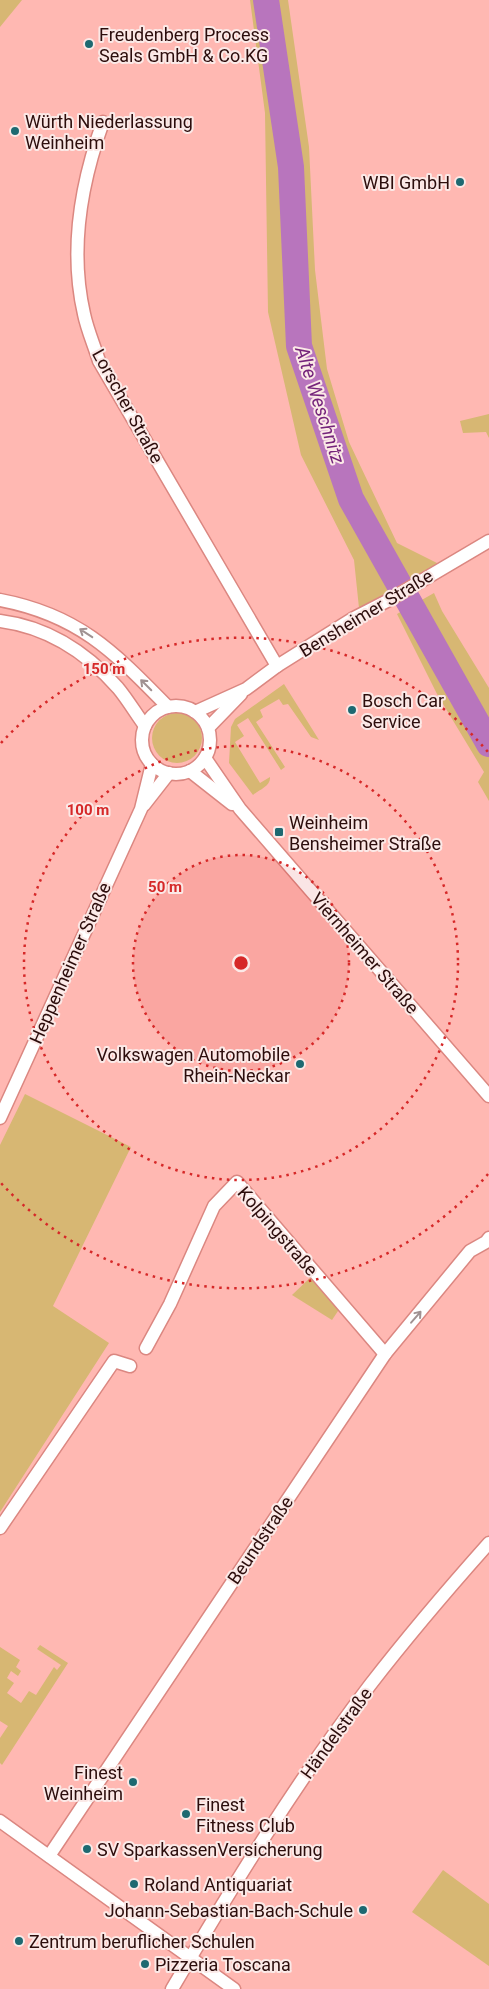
<svg xmlns="http://www.w3.org/2000/svg" width="489" height="1989" font-family="Roboto,sans-serif">
	<style>
		.green { fill: #d7b773 }
		.lines { fill: none; stroke-linecap: round; stroke-linejoin: round }
		.river { stroke: #b875bd; stroke-width: 26 }
		.street-casing { stroke: #db8781; stroke-width: 15 }
		.street { stroke: #fff; stroke-width: 12 }
		.oneway { stroke: #a09292 }
		.ring { fill: none; stroke: #d62828; stroke-width: 2.5; stroke-dasharray: 2.5 5 }
		.poi-dot { fill: #1e6971; stroke: #fbe9e7; stroke-width: 2 }
		.labels { text-anchor: middle; dominant-baseline: central; stroke-width: 4; stroke-linejoin: round; paint-order: stroke }
		.poi-label { font-size: 18px; fill: #2c0d0c; stroke: #fbe9e7; text-anchor: start }
		.street-label { font-size: 18px; fill: #2c0d0c; stroke: #fbe9e7 }
		.water-label { font-size: 19px; font-style: italic; fill: #75247b; stroke: #fbe9e7 }
		.centre { fill: #d62828; stroke: #fbe9e7; stroke-width: 2.5 }
		.ring-label { font-size: 15px; text-anchor: middle; font-weight: bold; fill: #d62828; stroke: #fbe9e7; stroke-width: 4; stroke-linejoin: round; paint-order: stroke }
	</style>
	<rect width="100%" height="100%" fill="#ffb8b2"/>
	<g class="green">
		<path d="M 0,0 L 22,0 L 0,27 Z"/>
		<path d="M 250,0 L 288,0 L 309,147 L 315,270 L 327,369 L 349,442 L 397,543 L 441,565 L 359,608 L 354,560 L 301,455 L 268,312 L 265,113 Z"/>
		<path d="M 489,414 L 489,438 L 486,432 L 463,433 L 460,421 Z"/>
		<path d="M 434,593 L 442,611 L 489,688 L 489,801 L 478,782 L 484,772 L 437,694 L 397,614 Z"/>
		<path d="M 284,684 L 319,740 L 311,737 L 288,704 L 283,705 L 279,699 L 260,710 L 263,717 L 256,722 L 285,767 L 281,770 L 248,718 L 237,725 L 244,736 L 235,742 L 260,783 L 270,777 C 271,786 259,790 253,795 L 229,763 L 231,727 L 235,719 Z"/>
		<circle cx="177" cy="738" r="25"/>
		<path d="M 25,1094 L 131,1147 L 53,1306 L 109,1343 L 0,1512 L 0,1145 Z"/>
		<path d="M 312,1276 L 340,1308 L 332,1320 L 292,1295 Z"/>
		<path d="M 40,1645 L 68,1663 L 2,1765 L 0,1763 L 0,1738 L 8,1726 L 0,1721 L 0,1647 L 20,1660 L 16,1667 L 21,1671 L 18,1676 L 11,1671 L 7,1678 L 14,1683 L 7,1693 L 21,1703 L 29,1691 L 36,1695 L 54,1667 L 57,1670 L 61,1665 L 37,1649 Z"/>
		<path d="M 443,1870 L 489,1904 L 489,1966 L 412,1912 Z"/>
	</g>
	<g class="lines">
		<path class="river" d="M 266,0 L 291,167 L 299,346 L 351,499 L 489,744"/>
		<defs>
			<g id="street">
				<path d="M 103,122 C 81,183 69,249 84,314 C 87,329 94,345 99,361 L 277,666"/>
				<path d="M 0,600 C 79,615 114,652 168,707"/>
				<path d="M 0,621 C 47,627 87,653 118,688 C 128,700 136,714 145,726"/>
				<circle cx="176" cy="740" r="34"/>
				<path d="M 195,712 L 246,689 L 277,666 L 352,619 L 389,600 L 489,541"/>
				<path d="M 208,728 L 241,694"/>
				<path d="M 205,758 L 240,809 L 489,1096"/>
				<path d="M 190,771 L 232,804"/>
				<path d="M 144,805 L 169,773"/>
				<path d="M 0,1118 L 141,809 L 152,764"/>
				<path d="M 146,1348 L 170,1304 L 214,1206 L 237,1182 L 385,1354"/>
				<path d="M 0,1528 L 114,1361 L 130,1366"/>
				<path d="M 0,1821 L 234,1989"/>
				<path d="M 49,1856 L 385,1354 L 470,1251 L 486,1242 L 489,1238"/>
				<path d="M 172,1989 C 233,1885 297,1781 370,1685 C 408,1636 448,1589 489,1543"/>
			</g>
		</defs>
		<use href="#street" class="street-casing"/>
		<use href="#street" class="street"/>
	</g>
	<defs><path id="oneway-shaft" d="M-6 0H5M1.5-3L5.5 0L1.5 3" fill="none" stroke-width="1.6" stroke-linecap="round" stroke-linejoin="round" transform="scale(1.25)"/></defs>
	<g class="oneway">
		<use href="#oneway-shaft" transform="translate(86 633) rotate(-147)"/>
		<use href="#oneway-shaft" transform="translate(146 685) rotate(-135)"/>
		<use href="#oneway-shaft" transform="translate(416 1317) rotate(-49)"/>
	</g>
	<circle cx="241" cy="963" r="108" fill="#d62828" fill-opacity=".12"/>
	<g class="ring">
		<circle cx="241" cy="963" r="108"/>
		<circle cx="241" cy="963" r="217"/>
		<path d="M488 1174A325 325 0 0 1 1 1183M1 743A325 325 0 0 1 488 752"/>
	</g>
	<g class="poi-dot">
		<circle cx="89" cy="44" r="5"/>
		<circle cx="15" cy="131" r="5"/>
		<circle cx="460" cy="182" r="5"/>
		<circle cx="352" cy="710" r="5"/>
		<rect x="274" y="827" width="10" height="10" rx="2.5"/>
		<circle cx="300" cy="1064" r="5"/>
		<circle cx="133" cy="1782" r="5"/>
		<circle cx="186" cy="1814" r="5"/>
		<circle cx="87" cy="1849" r="5"/>
		<circle cx="134" cy="1884" r="5"/>
		<circle cx="363" cy="1910" r="5"/>
		<circle cx="19" cy="1941" r="5"/>
		<circle cx="145" cy="1964" r="5"/>
	</g>
	<g class="labels">
		<g class="poi-label">
			<text x="99" y="34">Freudenberg Process<tspan x="99" dy="21">Seals GmbH &amp; Co.KG</tspan></text>
			<text x="25" y="121">Würth Niederlassung<tspan x="25" dy="21">Weinheim</tspan></text>
			<text x="450" y="182" text-anchor="end">WBI GmbH</text>
			<text x="362" y="700">Bosch Car<tspan x="362" dy="21">Service</tspan></text>
			<text x="289" y="822">Weinheim<tspan x="289" dy="21">Bensheimer Straße</tspan></text>
			<text x="290" y="1054" text-anchor="end">Volkswagen Automobile<tspan x="290" dy="21">Rhein-Neckar</tspan></text>
			<text x="123" y="1772" text-anchor="end">Finest<tspan x="123" dy="21">Weinheim</tspan></text>
			<text x="196" y="1804">Finest<tspan x="196" dy="21">Fitness Club</tspan></text>
			<text x="97" y="1849">SV SparkassenVersicherung</text>
			<text x="144" y="1884">Roland Antiquariat</text>
			<text x="353" y="1910" text-anchor="end">Johann-Sebastian-Bach-Schule</text>
			<text x="29" y="1941">Zentrum beruflicher Schulen</text>
			<text x="155" y="1964">Pizzeria Toscana</text>
		</g>
		<g class="street-label">
			<text transform="translate(128 406) rotate(61)">Lorscher Straße</text>
			<text transform="translate(366 613) rotate(-31)">Bensheimer Straße</text>
			<text transform="translate(365 953) rotate(49)">Viernheimer Straße</text>
			<text transform="translate(70 963) rotate(-66)">Heppenheimer Straße</text>
			<text transform="translate(278 1231) rotate(49)">Kolpingstraße</text>
			<text transform="translate(260 1540) rotate(-56)">Beundstraße</text>
			<text transform="translate(336 1733) rotate(-54)">Händelstraße</text>
		</g>
		<g class="water-label">
			<text transform="translate(320 405) rotate(72)">Alte Weschnitz</text>
		</g>
	</g>
	<circle cx="241" cy="963" r="8" class="centre"/>
	<g class="ring-label">
		<text x="104" y="674">150 m</text>
		<text x="88" y="815">100 m</text>
		<text x="165" y="892">50 m</text>
	</g>
</svg>
